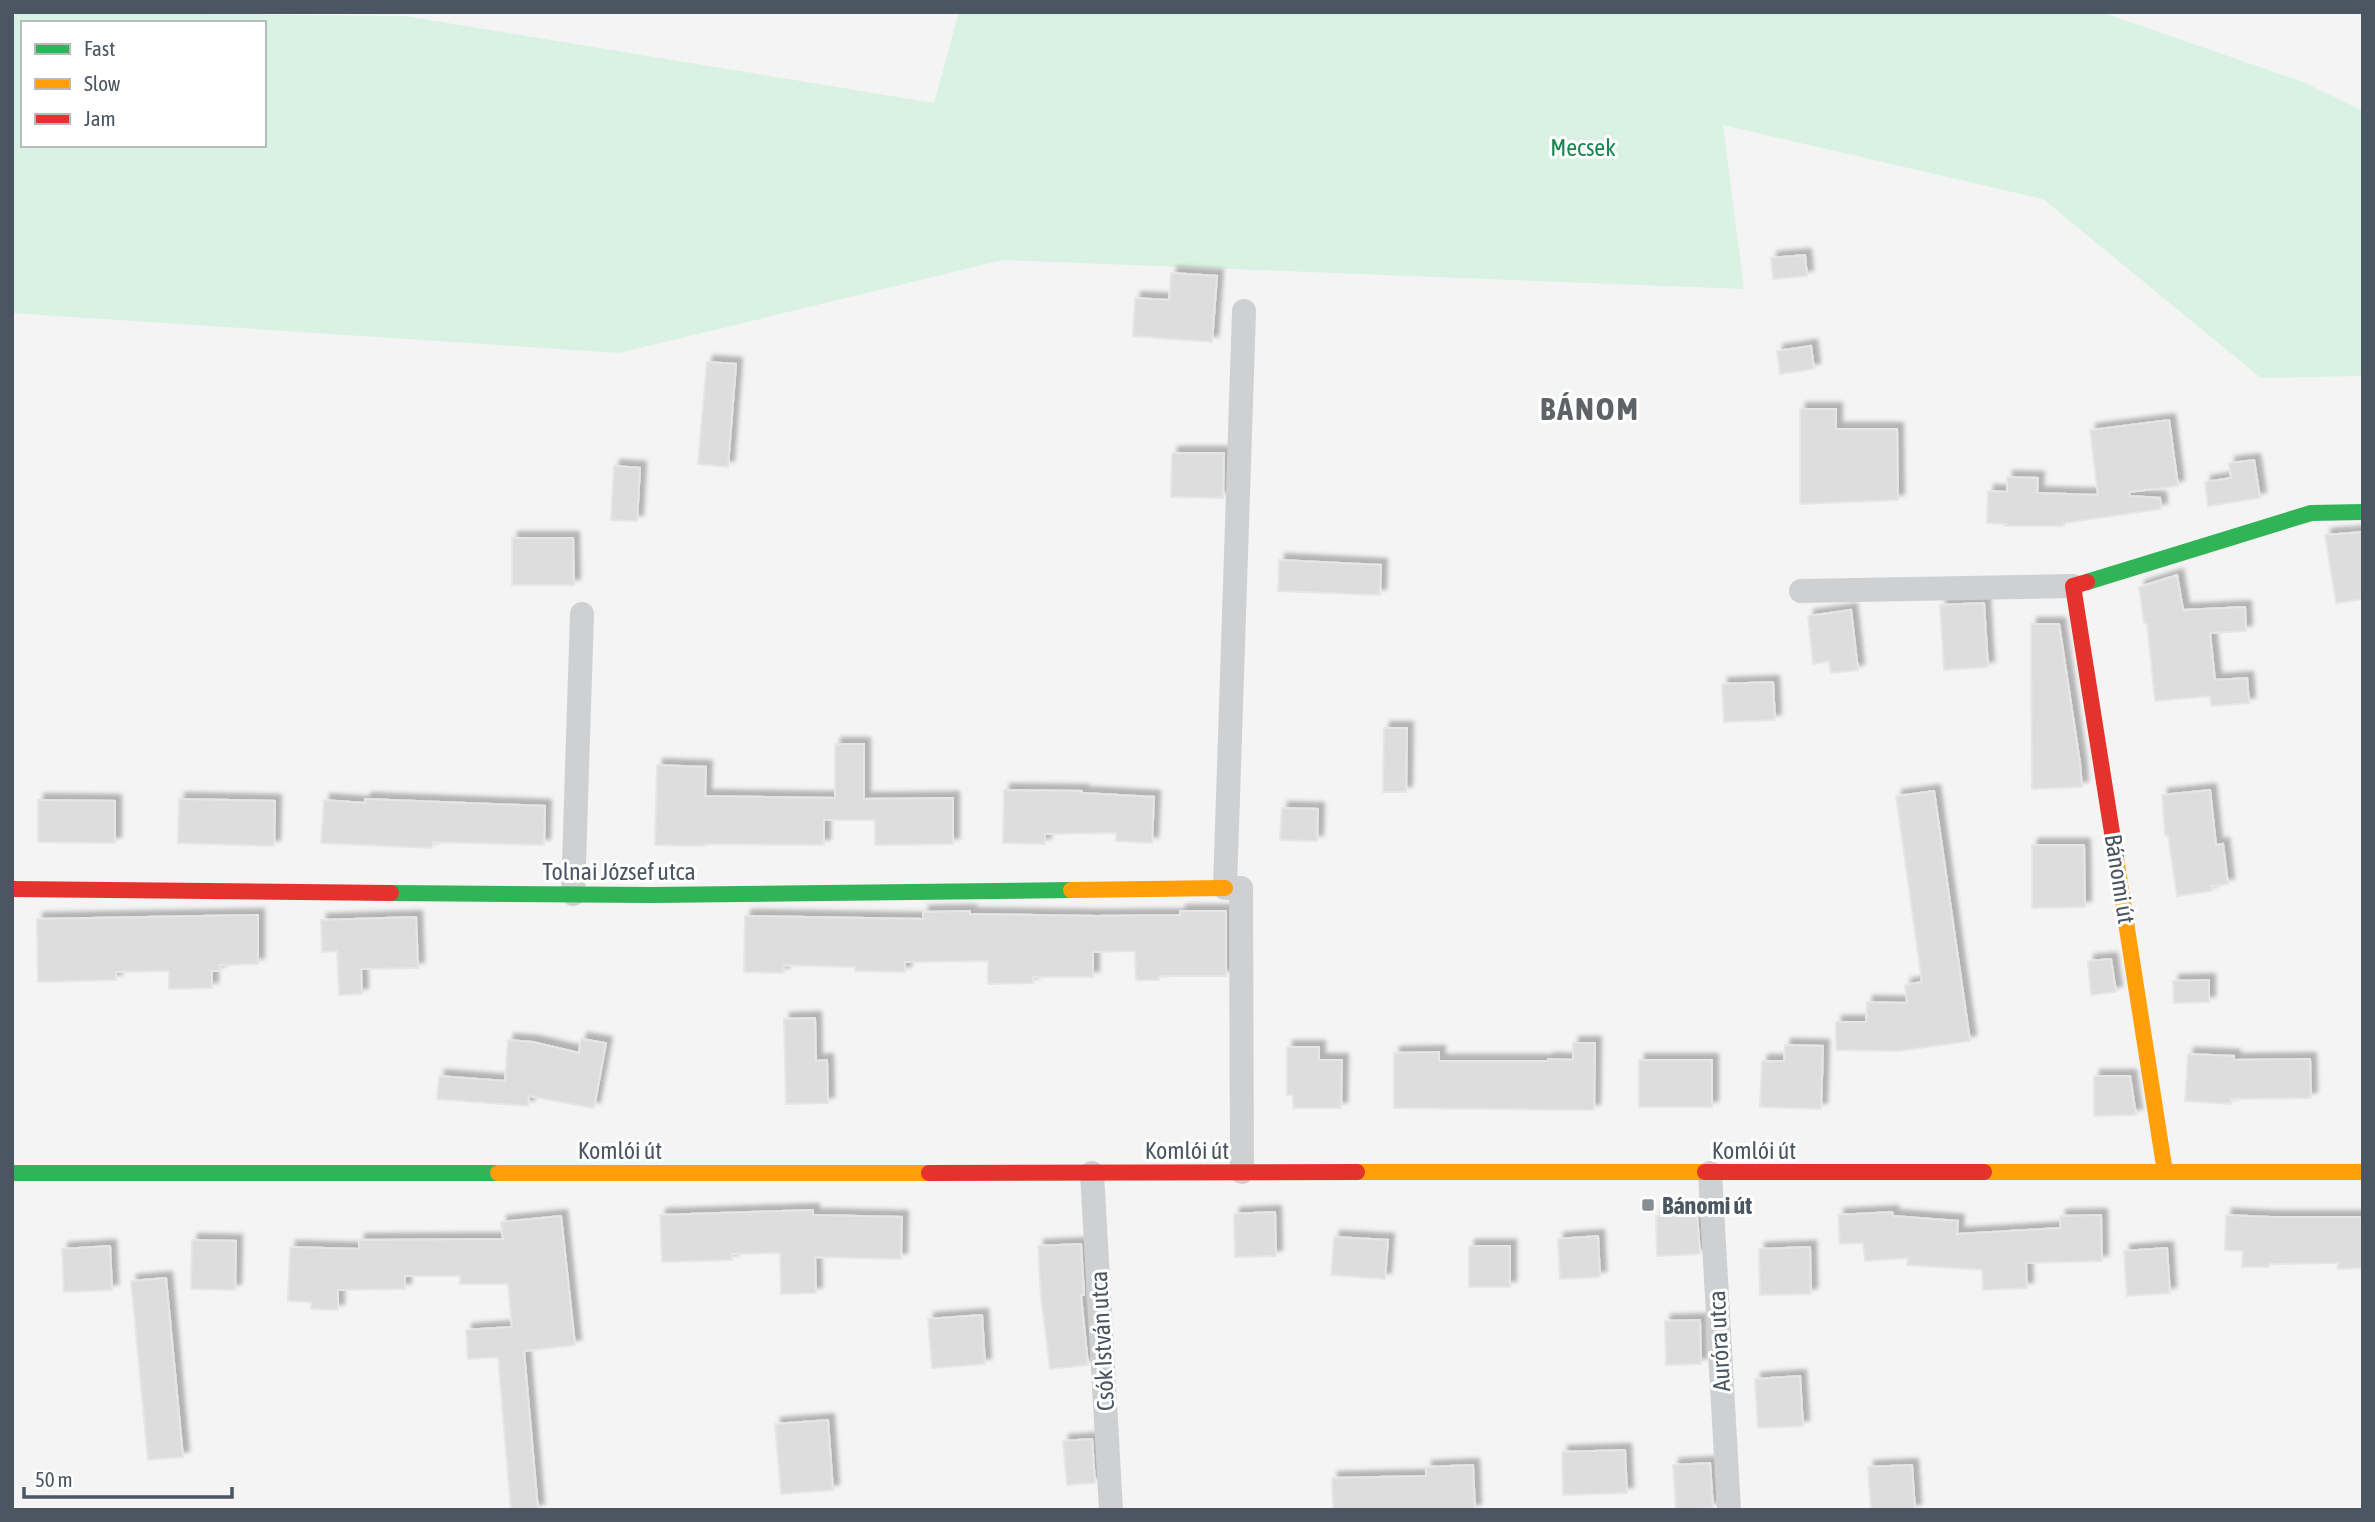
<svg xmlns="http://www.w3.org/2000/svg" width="2375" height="1522" font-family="'Asap Condensed',sans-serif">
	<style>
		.green { fill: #d9f2e3; fill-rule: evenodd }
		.building { fill: #ddddde; stroke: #e5e6e7; stroke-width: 2; filter: url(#shadow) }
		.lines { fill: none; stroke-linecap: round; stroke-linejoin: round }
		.street { stroke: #ced0d2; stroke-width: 24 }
		.fast { stroke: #30b455; stroke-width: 16 }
		.slow { stroke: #ff9f0a; stroke-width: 16 }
		.jam { stroke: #e5322d; stroke-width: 16 }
		.poi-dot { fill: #868d94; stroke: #fff; stroke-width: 2.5 }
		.labels { text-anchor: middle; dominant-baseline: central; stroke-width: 6; stroke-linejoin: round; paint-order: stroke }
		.park-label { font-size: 24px; fill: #17864f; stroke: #fff }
		.street-label { font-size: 24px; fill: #4a5661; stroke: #fff }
		.poi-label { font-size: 24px; font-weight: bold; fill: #4a5661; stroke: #fff; text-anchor: start }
		.district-label { font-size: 32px; font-weight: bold; letter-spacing: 2px; fill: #5f6368; stroke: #fff }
	</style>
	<defs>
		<filter id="shadow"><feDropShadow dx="6" dy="-6" stdDeviation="2" flood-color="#0004"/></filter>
	</defs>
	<rect width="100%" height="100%" fill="#f4f4f4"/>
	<path class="green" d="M 12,12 L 405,16 L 934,103 L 959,12 L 2101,12 L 2303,82 L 2363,111 L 2363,376 L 2261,378 L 2043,199 L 1723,125 L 1744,289 L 1003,260 L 619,353 L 12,313 ZM 23,23 L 264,23 L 264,145 L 23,145 Z"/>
	<g class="building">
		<path d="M 1805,255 L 1807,276 L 1773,279 L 1771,258 Z"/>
		<path d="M 1171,273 L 1217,276 L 1212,342 L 1133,336 L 1135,298 L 1169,300 Z"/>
		<path d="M 1811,346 L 1814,369 L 1780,374 L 1777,351 Z"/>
		<path d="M 707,362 L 736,364 L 728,467 L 698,464 Z"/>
		<path d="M 1800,409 L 1836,409 L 1836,429 L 1897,429 L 1898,500 L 1800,504 Z"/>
		<path d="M 2169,420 L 2178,486 L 2129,492 L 2130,496 L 2160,498 L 2161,509 L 2064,523 L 2064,526 L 2005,526 L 2006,524 L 1987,523 L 1988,491 L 2007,492 L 2007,477 L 2038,478 L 2037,493 L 2098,495 L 2090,430 Z"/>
		<path d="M 1172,453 L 1224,453 L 1223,498 L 1171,497 Z"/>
		<path d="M 2254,460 L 2260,498 L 2208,506 L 2205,482 L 2231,478 L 2229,463 Z"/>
		<path d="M 614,466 L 640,468 L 637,521 L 611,520 Z"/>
		<path d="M 2363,532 L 2363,599 L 2336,603 L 2325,535 Z"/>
		<path d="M 512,538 L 573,538 L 574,585 L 512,585 Z"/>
		<path d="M 1279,560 L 1381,565 L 1380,595 L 1278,591 Z"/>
		<path d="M 2177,575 L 2183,610 L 2245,607 L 2246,631 L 2210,633 L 2215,680 L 2247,678 L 2249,703 L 2211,706 L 2210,696 L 2155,701 L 2147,623 L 2144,623 L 2139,587 Z"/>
		<path d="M 1984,603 L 1988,667 L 1944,670 L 1940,605 Z"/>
		<path d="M 1851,610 L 1858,670 L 1831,673 L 1829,661 L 1813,664 L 1808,616 Z"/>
		<path d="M 2031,624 L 2059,624 L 2080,763 L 2082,787 L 2032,789 Z"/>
		<path d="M 1773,682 L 1775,720 L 1724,722 L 1722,684 Z"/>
		<path d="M 1384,728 L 1407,728 L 1406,792 L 1383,792 Z"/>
		<path d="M 835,744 L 864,744 L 864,799 L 953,798 L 953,844 L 875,845 L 875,820 L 824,820 L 824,845 L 704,844 L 704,846 L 655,845 L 657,765 L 706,767 L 705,796 L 835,798 Z"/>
		<path d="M 1004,790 L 1082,791 L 1082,793 L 1154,797 L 1152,843 L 1116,841 L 1116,833 L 1045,834 L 1045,844 L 1003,843 Z"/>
		<path d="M 2210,790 L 2216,845 L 2223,844 L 2228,884 L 2211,886 L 2212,891 L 2177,896 L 2168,835 L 2165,835 L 2162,795 Z"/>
		<path d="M 1934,791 L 1970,1041 L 1899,1051 L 1836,1050 L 1836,1022 L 1866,1022 L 1867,1002 L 1907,1003 L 1905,985 L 1922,982 L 1896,796 Z"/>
		<path d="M 179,799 L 275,801 L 274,846 L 178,843 Z"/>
		<path d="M 365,799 L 545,806 L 544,845 L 433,842 L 432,848 L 321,843 L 324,800 L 365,803 Z"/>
		<path d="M 38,800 L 115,801 L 115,843 L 38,842 Z"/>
		<path d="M 1282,808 L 1318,809 L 1317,841 L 1280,840 Z"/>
		<path d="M 2032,845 L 2084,845 L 2085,907 L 2032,908 Z"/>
		<path d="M 970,911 L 970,914 L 1097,916 L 1180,915 L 1180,911 L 1226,911 L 1226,976 L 1159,976 L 1159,980 L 1136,980 L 1135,951 L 1093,952 L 1093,977 L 1033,977 L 1033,983 L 988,984 L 988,961 L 905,962 L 905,972 L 855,971 L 855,967 L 784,965 L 784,973 L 744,972 L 745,916 L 923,919 L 923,912 Z"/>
		<path d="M 258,915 L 258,964 L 220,965 L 220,971 L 212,971 L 212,988 L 169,989 L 169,971 L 116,972 L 116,980 L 38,982 L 37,919 Z"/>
		<path d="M 416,917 L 418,968 L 361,969 L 362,994 L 339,995 L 337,951 L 322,952 L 321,920 Z"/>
		<path d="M 2111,959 L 2116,992 L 2091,995 L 2088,961 Z"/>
		<path d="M 2209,980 L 2209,1002 L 2174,1003 L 2173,981 Z"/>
		<path d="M 815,1018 L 816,1061 L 827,1060 L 828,1103 L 786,1104 L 784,1019 Z"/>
		<path d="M 581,1039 L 606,1043 L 594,1108 L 529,1096 L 528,1106 L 437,1099 L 439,1076 L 505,1081 L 508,1040 L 533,1042 L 579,1053 Z"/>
		<path d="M 1573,1043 L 1595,1043 L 1594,1110 L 1394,1108 L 1394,1053 L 1439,1052 L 1439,1061 L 1548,1061 L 1548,1059 L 1573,1060 Z"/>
		<path d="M 1785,1045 L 1823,1046 L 1821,1109 L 1760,1107 L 1762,1061 L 1784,1061 Z"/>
		<path d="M 1287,1047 L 1319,1047 L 1319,1060 L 1342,1060 L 1341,1108 L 1293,1108 L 1293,1095 L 1287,1095 Z"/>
		<path d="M 2188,1054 L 2234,1056 L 2234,1060 L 2310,1059 L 2311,1098 L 2231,1099 L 2231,1104 L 2185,1101 Z"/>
		<rect x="1639" y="1060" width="73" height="47"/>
		<path d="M 2094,1076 L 2130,1076 L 2136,1115 L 2094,1116 Z"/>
		<path d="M 813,1210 L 813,1215 L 902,1217 L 901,1259 L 815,1257 L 816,1293 L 781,1294 L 780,1253 L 732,1254 L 732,1260 L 662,1262 L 660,1215 Z"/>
		<path d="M 1275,1212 L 1276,1256 L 1235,1257 L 1234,1214 Z"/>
		<path d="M 1892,1212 L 1893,1216 L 1958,1221 L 1957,1234 L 2060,1228 L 2060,1216 L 2101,1215 L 2102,1261 L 2026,1263 L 2027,1288 L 1983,1290 L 1982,1270 L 1907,1265 L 1908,1258 L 1865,1261 L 1863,1243 L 1840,1244 L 1838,1215 Z"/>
		<path d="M 1697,1214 L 1700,1254 L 1657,1256 L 1656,1216 Z"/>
		<path d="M 2226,1215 L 2270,1217 L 2362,1217 L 2363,1268 L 2338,1269 L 2338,1263 L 2269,1264 L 2269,1267 L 2242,1267 L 2243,1251 L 2225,1250 Z"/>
		<path d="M 561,1216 L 575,1345 L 524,1351 L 538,1510 L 511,1510 L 498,1357 L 468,1359 L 466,1330 L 512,1327 L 508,1284 L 460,1284 L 460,1276 L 405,1276 L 405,1289 L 338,1290 L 338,1310 L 311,1309 L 311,1302 L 288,1301 L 290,1247 L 359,1249 L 359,1240 L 503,1239 L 501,1222 Z"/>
		<path d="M 1598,1236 L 1600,1277 L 1560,1279 L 1558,1239 Z"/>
		<path d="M 1334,1237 L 1388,1240 L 1385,1279 L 1331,1275 Z"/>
		<path d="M 192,1240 L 236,1241 L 235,1290 L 191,1289 Z"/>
		<path d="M 1081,1244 L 1084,1295 L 1081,1295 L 1088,1365 L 1050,1369 L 1041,1297 L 1038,1246 Z"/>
		<path d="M 110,1246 L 112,1290 L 64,1292 L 62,1249 Z"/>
		<rect x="1469" y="1246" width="41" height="41"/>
		<path d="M 1810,1247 L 1811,1294 L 1760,1295 L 1759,1249 Z"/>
		<path d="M 2167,1248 L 2170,1293 L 2127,1296 L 2124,1251 Z"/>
		<path d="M 166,1278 L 183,1457 L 148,1460 L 131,1281 Z"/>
		<path d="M 982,1315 L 985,1364 L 932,1368 L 928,1319 Z"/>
		<path d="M 1700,1320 L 1701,1364 L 1666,1365 L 1665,1321 Z"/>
		<path d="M 1800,1376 L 1803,1426 L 1758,1428 L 1755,1379 Z"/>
		<path d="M 828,1420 L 833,1490 L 781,1494 L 775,1424 Z"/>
		<path d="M 1092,1439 L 1095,1483 L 1067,1485 L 1063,1441 Z"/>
		<path d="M 1625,1450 L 1627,1493 L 1563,1495 L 1562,1452 Z"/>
		<path d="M 1710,1463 L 1713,1508 L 1676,1510 L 1673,1465 Z"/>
		<path d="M 1473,1465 L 1475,1510 L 1333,1510 L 1332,1478 L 1426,1476 L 1426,1467 Z"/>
		<path d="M 1912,1465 L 1915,1510 L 1871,1510 L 1868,1467 Z"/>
	</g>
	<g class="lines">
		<g class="street">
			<path d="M 1801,591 L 2073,586"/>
			<path d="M 573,894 L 582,614"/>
			<path d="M 1242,1172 L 1241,888 L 1225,888 L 1244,311"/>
			<path d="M 1092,1173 L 1111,1510"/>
			<path d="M 1710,1173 L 1729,1510"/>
		</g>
		<g class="fast">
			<path d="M 2087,582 L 2311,513 L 2363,512"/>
			<path d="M 391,893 L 652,895 L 1071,890"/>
			<path d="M 12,1173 L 498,1173"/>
		</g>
		<g class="slow">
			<path d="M 2116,858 L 2165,1172"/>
			<path d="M 1071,890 L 1225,888"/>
			<path d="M 1357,1172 L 1705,1172"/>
			<path d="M 1984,1172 L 2363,1172"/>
			<path d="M 498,1173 L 929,1173"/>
		</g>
		<g class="jam">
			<path d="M 2087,582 L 2073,586 L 2116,858"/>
			<path d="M 12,889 L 391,893"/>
			<path d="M 1705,1172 L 1984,1172"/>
			<path d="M 929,1173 L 1357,1172"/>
		</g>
	</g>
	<rect class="poi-dot" x="1641" y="1198" width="14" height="14" rx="3.5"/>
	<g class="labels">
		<g class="park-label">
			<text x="1583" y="147">Mecsek</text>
		</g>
		<g class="street-label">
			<text x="619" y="871">Tolnai József utca</text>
			<text transform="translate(2120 879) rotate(81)">Bánomi út</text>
			<text x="620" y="1150">Komlói út</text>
			<text x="1187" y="1150">Komlói út</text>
			<text x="1754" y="1150">Komlói út</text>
			<text transform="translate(1102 1341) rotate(-93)">Csók István utca</text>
			<text transform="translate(1719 1341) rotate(-93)">Auróra utca</text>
		</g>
		<g class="poi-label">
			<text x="1662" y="1205">Bánomi út</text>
		</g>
		<g class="district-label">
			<text x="1590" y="408">BÁNOM</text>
		</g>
	</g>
	<rect width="2375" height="1522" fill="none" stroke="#4a5661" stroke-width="28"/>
	<rect x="21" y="21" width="245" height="126" fill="#ffffff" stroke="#b7bbc0" stroke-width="2"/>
	<rect x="35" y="44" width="35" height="10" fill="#30b455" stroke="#b7bbc0" stroke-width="2"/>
	<text x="84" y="56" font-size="21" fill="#4a5661">Fast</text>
	<rect x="35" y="79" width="35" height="10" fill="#ff9f0a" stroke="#b7bbc0" stroke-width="2"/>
	<text x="84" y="91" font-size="21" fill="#4a5661">Slow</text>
	<rect x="35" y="114" width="35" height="10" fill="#e5322d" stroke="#b7bbc0" stroke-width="2"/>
	<text x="84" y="126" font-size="21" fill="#4a5661">Jam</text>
	<path d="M24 1487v10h208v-10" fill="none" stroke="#4a5661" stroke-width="3.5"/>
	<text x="35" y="1487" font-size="21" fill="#4a5661" stroke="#ffffff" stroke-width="5" paint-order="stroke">50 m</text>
</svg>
